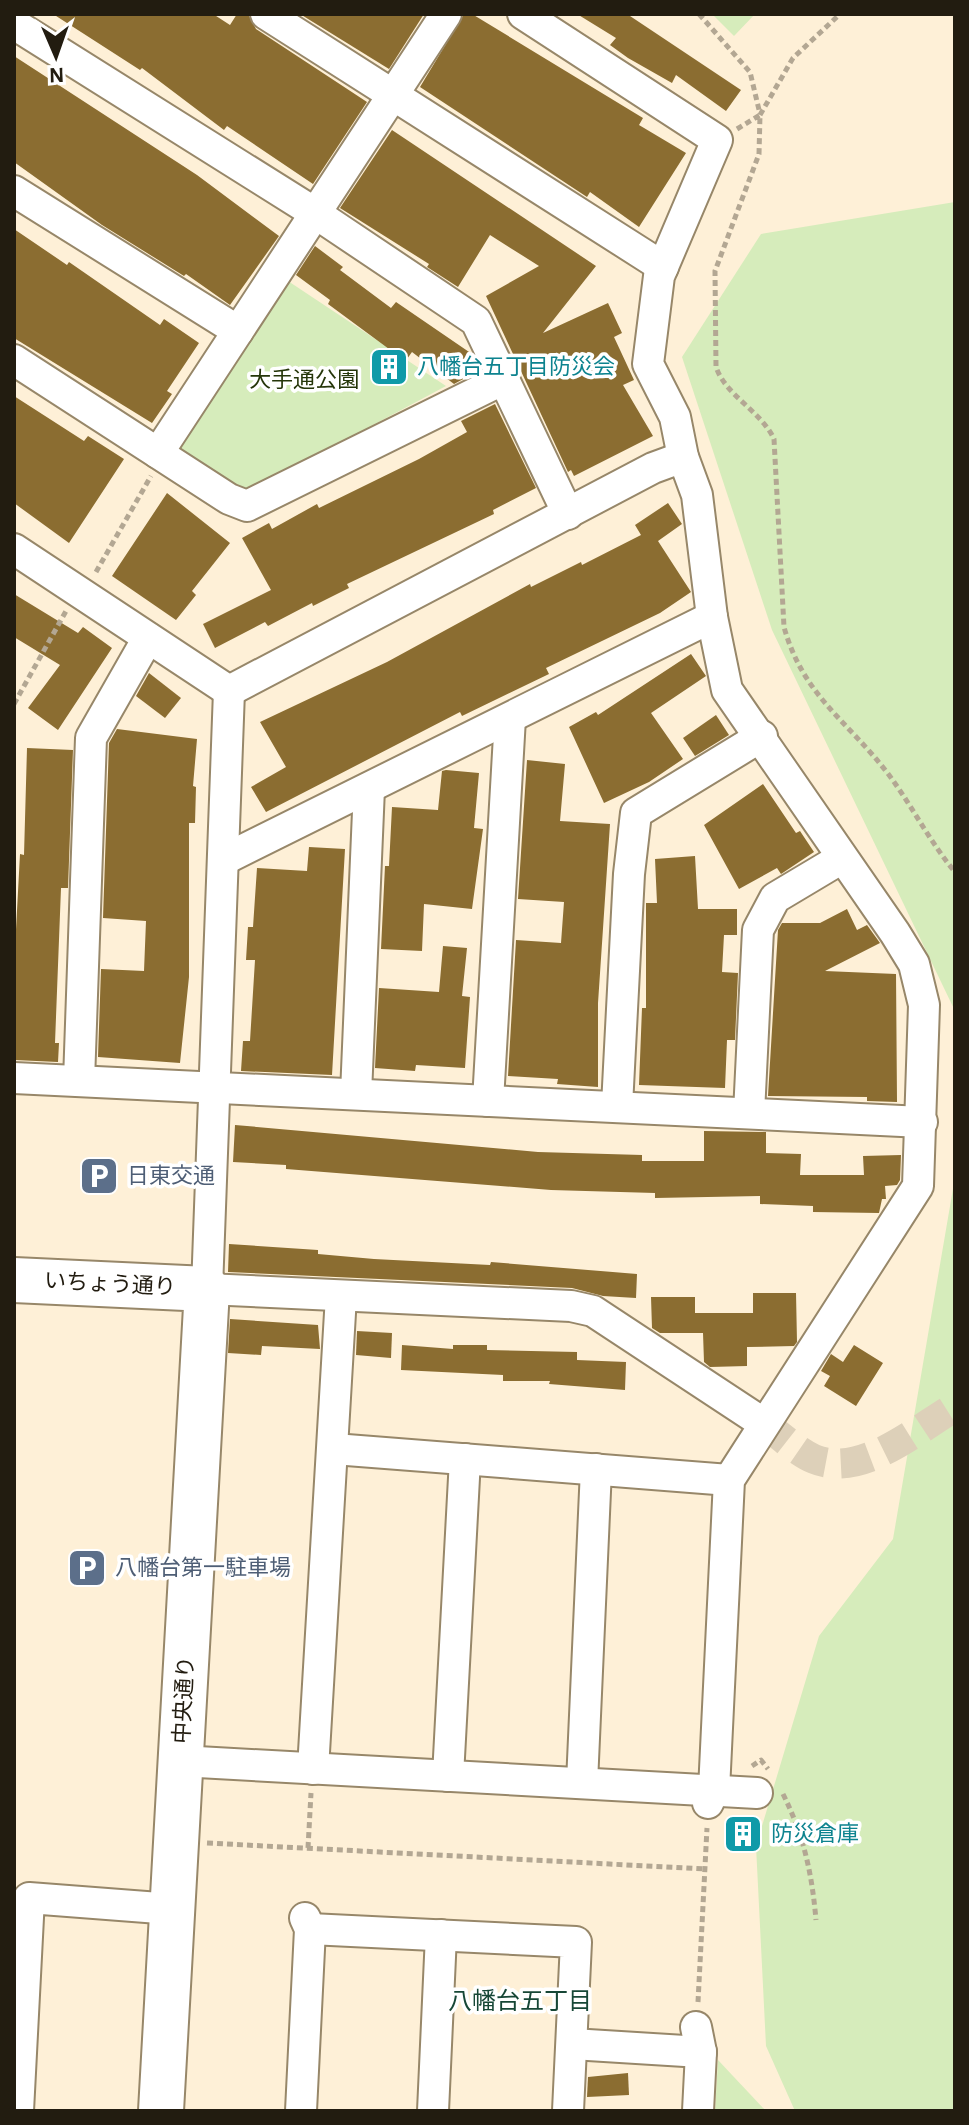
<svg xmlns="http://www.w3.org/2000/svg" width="969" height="2125" font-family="'Alegreya Sans','Noto Sans JP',sans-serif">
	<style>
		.green { fill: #d6ecbb }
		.building { fill: #8b6d31 }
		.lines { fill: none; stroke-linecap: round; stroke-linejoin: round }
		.street-tunnel { stroke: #ddd0b9; stroke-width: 30; stroke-dasharray: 30 15; stroke-linecap: butt }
		.street-casing { stroke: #978769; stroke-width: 34 }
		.secondary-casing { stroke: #978769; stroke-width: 48 }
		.path { stroke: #b3a793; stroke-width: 5; stroke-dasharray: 6 4; stroke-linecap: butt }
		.street { stroke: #fff; stroke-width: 30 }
		.secondary { stroke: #fff; stroke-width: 44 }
		.labels { text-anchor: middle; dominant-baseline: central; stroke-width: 7; stroke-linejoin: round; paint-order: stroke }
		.culture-label { font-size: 22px; fill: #0d838f; stroke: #fff; text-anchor: start }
		.park-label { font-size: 22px; fill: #253609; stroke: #fff }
		.service-label { font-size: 22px; fill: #4e5e75; stroke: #fff; text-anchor: start }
		.street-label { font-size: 22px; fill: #221c10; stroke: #fff }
		.neighbourhood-label { font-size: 24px; fill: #174736; stroke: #fff }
	</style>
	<rect width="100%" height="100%" fill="#fef0d7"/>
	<g class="green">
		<path d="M 712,14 L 755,14 L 734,36 Z"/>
		<path d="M 955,202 L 955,1011 L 772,630 L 682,357 L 761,234 Z"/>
		<path d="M 285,279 L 446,386 L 248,492 L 173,448 Z"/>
		<path d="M 955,1177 L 955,2111 L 795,2111 L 766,2046 L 756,1846 L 819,1636 L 893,1539 Z"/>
		<path d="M 718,2060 L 766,2111 L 715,2111 Z"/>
	</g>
	<g class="building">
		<path d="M 53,14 L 213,14 L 230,25 L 237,14 L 248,14 L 256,29 L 367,102 L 313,184 L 227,126 L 224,130 L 142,68 L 140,70 Z"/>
		<path d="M 300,14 L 424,14 L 389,69 Z"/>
		<path d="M 464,14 L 472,14 L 643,118 L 639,125 L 686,153 L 639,227 L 590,192 L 587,197 L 420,87 Z"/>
		<path d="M 577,14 L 627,14 L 741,90 L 726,111 L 676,75 L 672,83 L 628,58 L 610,45 L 616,38 Z"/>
		<path d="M 14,56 L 197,175 L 279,236 L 230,305 L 186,274 L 184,276 L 102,225 L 14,162 Z"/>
		<path d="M 392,130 L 596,266 L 543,333 L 608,303 L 622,333 L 614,337 L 634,380 L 623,385 L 653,436 L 574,476 L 571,470 L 568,472 L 486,296 L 539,266 L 490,235 L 458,287 L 427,267 L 429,264 L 340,208 Z"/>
		<path d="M 14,229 L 67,265 L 69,262 L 160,325 L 164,319 L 199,343 L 167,391 L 172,394 L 152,423 L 14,338 Z"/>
		<path d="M 315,246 L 343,267 L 340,270 L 391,308 L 396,302 L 472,354 L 477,364 L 467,377 L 454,384 L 412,352 L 394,377 L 378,366 L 389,349 L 328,304 L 330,300 L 296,275 Z"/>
		<path d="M 14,396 L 84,441 L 88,436 L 124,459 L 69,543 L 14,503 Z"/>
		<path d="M 495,404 L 536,488 L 493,510 L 494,514 L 347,584 L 349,588 L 313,606 L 312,603 L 268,626 L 265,622 L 215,648 L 203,624 L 271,590 L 242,538 L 269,523 L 272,529 L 317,504 L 319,508 L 419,459 L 467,432 L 461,421 Z"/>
		<path d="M 167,493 L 230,543 L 192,591 L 196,595 L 176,620 L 112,576 Z"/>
		<path d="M 668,503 L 682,524 L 658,541 L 691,592 L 660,613 L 546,668 L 549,674 L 462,716 L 460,712 L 266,812 L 251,787 L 286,767 L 260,722 L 387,662 L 530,584 L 531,587 L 581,562 L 582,565 L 641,535 L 635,525 Z"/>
		<path d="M 14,594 L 78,633 L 83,627 L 112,648 L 58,730 L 28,708 L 60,665 L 14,637 Z"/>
		<path d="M 691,654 L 706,676 L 651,713 L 683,759 L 649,782 L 604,803 L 569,727 L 596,712 L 598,715 Z"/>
		<path d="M 149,673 L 181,698 L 165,718 L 136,696 Z"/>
		<path d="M 716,715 L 729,735 L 695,756 L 683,738 Z"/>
		<path d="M 117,729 L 197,739 L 193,786 L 196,787 L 195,823 L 189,823 L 189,977 L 180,1063 L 98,1057 L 101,969 L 144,971 L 146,921 L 103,918 L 109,743 Z"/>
		<path d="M 27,748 L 73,750 L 68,888 L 61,888 L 55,1043 L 59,1043 L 58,1062 L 15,1060 L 15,948 L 20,854 L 24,855 Z"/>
		<path d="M 527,760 L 565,764 L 560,821 L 610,824 L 598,1003 L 598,1087 L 557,1084 L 558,1079 L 508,1076 L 516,940 L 561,943 L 564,902 L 518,899 Z"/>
		<path d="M 446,770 L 479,773 L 474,828 L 483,829 L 472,909 L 424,904 L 422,951 L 381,949 L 385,866 L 389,866 L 392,807 L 438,810 L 442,771 Z"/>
		<path d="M 763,784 L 796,833 L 800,831 L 814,852 L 781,874 L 777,868 L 739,889 L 704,825 Z"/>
		<path d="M 309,847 L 345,849 L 332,1075 L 241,1071 L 243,1041 L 250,1041 L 255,960 L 246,960 L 248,927 L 253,927 L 257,868 L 307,871 Z"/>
		<path d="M 695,856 L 698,909 L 737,909 L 737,935 L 724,935 L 722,972 L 738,973 L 735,1040 L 727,1040 L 725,1088 L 639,1085 L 642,1008 L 646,1008 L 646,903 L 657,903 L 655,859 Z"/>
		<path d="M 847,909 L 857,930 L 867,925 L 880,943 L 825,971 L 896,974 L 897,1102 L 867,1101 L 867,1097 L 768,1096 L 778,930 L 782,923 L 820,923 Z"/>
		<path d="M 443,946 L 467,948 L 462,996 L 470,997 L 465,1068 L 416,1065 L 415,1071 L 375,1068 L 379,988 L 439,992 Z"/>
		<path d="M 235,1125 L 538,1152 L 642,1155 L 642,1161 L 704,1161 L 704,1131 L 766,1132 L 766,1153 L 801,1154 L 800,1175 L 864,1175 L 863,1156 L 901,1155 L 900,1180 L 897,1185 L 885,1186 L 886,1199 L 882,1199 L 879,1213 L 813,1212 L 813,1206 L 760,1204 L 760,1196 L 655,1198 L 655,1193 L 551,1190 L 286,1169 L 286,1165 L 233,1162 Z"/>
		<path d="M 229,1244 L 318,1250 L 318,1254 L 374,1259 L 490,1265 L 491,1262 L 637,1274 L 636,1298 L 603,1296 L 572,1288 L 228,1272 Z"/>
		<path d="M 753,1293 L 796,1293 L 797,1342 L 794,1346 L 747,1347 L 747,1366 L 710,1367 L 704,1362 L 703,1333 L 660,1333 L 652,1328 L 651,1297 L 695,1297 L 695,1313 L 753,1313 Z"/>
		<path d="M 230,1319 L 318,1325 L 320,1349 L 262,1346 L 261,1355 L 228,1353 Z"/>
		<path d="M 357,1331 L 392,1333 L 391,1358 L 356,1355 Z"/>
		<path d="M 402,1345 L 453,1349 L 453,1345 L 487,1345 L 487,1350 L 577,1352 L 577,1360 L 626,1362 L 625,1390 L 549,1384 L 550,1381 L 503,1381 L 503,1375 L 401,1370 Z"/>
		<path d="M 854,1345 L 883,1363 L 856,1406 L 824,1386 L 830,1376 L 821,1371 L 831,1354 L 843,1362 Z"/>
		<path d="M 628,2073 L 629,2095 L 587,2097 L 588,2077 Z"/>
	</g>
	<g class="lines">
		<path class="street-tunnel" d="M 763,1423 C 779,1434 797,1452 814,1459 C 861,1479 917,1429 955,1407"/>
		<defs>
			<g id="street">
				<path d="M 266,14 L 663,267"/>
				<path d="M 523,14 L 717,140 L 659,276 L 648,364 L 675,417 L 683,457 L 697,495 L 712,617 L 727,690 L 895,933 L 914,964 L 924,1005 L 918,1186 L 729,1480 L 714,1790 L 708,1803"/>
				<path d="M 14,24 L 315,213 L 476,321 L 568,514"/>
				<path d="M 14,191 L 238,331"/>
				<path d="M 14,360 L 229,499 L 247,506 L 502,380"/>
				<path d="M 158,453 L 446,14"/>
				<path d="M 14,549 L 229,691"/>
				<path d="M 229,691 L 207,1289 L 571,1306 L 593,1311 L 763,1423"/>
				<path d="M 229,691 L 653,468 L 683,457"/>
				<path d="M 223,860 L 712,617"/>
				<path d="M 14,1078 L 922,1122"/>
				<path d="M 79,1081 L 91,738 L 148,638"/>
				<path d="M 356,1094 L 369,788"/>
				<path d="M 488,1101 L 510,718"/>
				<path d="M 617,1106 L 629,874 L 636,813 L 762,736"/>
				<path d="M 749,1113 L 758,930 L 775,898 L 842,858"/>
				<path d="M 334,1449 L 729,1480"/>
				<path d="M 180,1761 L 757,1793"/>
				<path d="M 313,1769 L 341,1296"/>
				<path d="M 448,1776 L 465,1459"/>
				<path d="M 582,1783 L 596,1469"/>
				<path d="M 310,1929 L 576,1942 L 568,2111"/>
				<path d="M 696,2027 L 701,2052 L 698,2111"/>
				<path d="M 572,2044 L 701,2052"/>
				<path d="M 18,2111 L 29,1898 L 172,1909"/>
				<path d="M 301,2111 L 310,1929 L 305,1918"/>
				<path d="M 433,2111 L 441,1935"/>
			</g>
			<path id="secondary" d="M 14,1280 L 207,1289 L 161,2111"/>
		</defs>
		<use href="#street" class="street-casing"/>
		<use href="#secondary" class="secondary-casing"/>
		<g class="path">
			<path d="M 699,14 L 750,72 L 760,114"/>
			<path d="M 760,115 L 793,58 L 840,14"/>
			<path d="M 737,129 L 760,115 L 759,154 L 715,271 L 716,367 C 726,396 761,411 774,439 L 784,627 C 803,696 848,721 889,775 C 912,806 930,842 955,872"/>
			<path d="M 96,572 L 151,476"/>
			<path d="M 14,704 L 66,611"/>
			<path d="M 752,1766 L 761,1760 L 768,1769"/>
			<path d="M 783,1794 C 804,1836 812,1874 816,1920"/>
			<path d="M 207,1843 L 705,1869"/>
			<path d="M 308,1848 L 311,1793"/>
			<path d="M 698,2002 L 707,1828"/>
		</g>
		<use href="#street" class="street"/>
		<use href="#secondary" class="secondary"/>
	</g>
	<defs>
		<symbol id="building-square" viewBox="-11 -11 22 22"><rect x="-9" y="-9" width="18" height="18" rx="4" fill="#0f9aa8" stroke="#fff"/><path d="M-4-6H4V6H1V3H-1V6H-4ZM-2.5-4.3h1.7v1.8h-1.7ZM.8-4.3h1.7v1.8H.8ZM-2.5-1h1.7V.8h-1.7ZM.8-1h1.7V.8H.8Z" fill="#fff"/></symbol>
		<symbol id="parking-square" viewBox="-11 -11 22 22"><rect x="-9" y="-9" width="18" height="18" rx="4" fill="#5c6f8a" stroke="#fff"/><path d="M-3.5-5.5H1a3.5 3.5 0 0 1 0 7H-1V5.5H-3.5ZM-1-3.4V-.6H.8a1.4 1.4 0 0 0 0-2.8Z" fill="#fff"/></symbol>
	</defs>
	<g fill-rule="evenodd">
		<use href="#building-square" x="367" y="345" width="44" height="44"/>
		<use href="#parking-square" x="77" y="1154" width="44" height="44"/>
		<use href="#parking-square" x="65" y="1546" width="44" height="44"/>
		<use href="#building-square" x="721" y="1812" width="44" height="44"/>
	</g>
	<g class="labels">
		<g class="culture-label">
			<text x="417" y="367">八幡台五丁目防災会</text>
			<text x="771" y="1834">防災倉庫</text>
		</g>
		<g class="park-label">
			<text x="304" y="380">大手通公園</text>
		</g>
		<g class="service-label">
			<text x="127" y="1176">日東交通</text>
			<text x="115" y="1568">八幡台第一駐車場</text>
		</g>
		<g class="street-label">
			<text transform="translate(110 1284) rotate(3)">いちょう通り</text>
			<text transform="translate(184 1700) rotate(-87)">中央通り</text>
		</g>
		<g class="neighbourhood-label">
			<text x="520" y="2002">八幡台五丁目</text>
		</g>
	</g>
	<rect width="969" height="2125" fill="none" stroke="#221c10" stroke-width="32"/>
	<g transform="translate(56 56) rotate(178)" stroke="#ffffff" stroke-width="6" paint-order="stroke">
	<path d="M0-6L14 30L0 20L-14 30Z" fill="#221c10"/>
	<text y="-12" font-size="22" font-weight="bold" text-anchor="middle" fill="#221c10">N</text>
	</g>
</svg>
